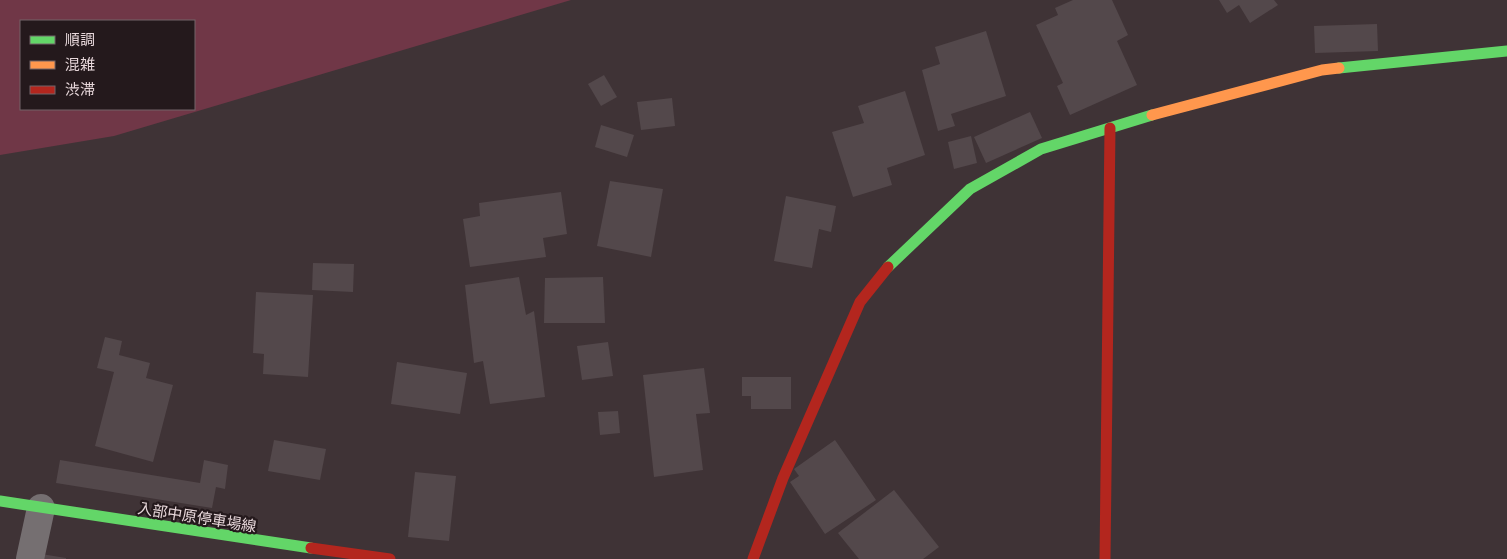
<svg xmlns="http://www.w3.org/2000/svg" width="1507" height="559" font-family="'Archivo Narrow','Noto Sans JP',sans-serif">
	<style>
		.green { fill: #703747; fill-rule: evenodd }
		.building { fill: #53484b }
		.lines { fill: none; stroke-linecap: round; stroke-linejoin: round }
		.street { stroke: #756f71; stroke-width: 28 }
		.fast { stroke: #63d668; stroke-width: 11 }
		.slow { stroke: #ff974d; stroke-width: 11 }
		.jam { stroke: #b3261e; stroke-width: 11 }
		.labels { text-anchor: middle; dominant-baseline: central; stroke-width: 4.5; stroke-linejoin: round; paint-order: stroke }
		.street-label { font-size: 15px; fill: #e7d7da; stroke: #24191c }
	</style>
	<rect width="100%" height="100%" fill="#3f3336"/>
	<path class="green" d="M 0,0 L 571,0 L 114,136 L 0,155 ZM 21,21 L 194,21 L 194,109 L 21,109 Z"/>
	<g class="building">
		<path d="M 1073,0 L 1112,0 L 1128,35 L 1117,41 L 1137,85 L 1070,115 L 1057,86 L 1063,83 L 1036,25 L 1058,15 L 1055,8 Z"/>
		<path d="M 1219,0 L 1274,0 L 1278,5 L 1250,23 L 1239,5 L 1227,13 Z"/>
		<path d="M 1377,24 L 1378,51 L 1315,53 L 1314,26 Z"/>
		<path d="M 986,31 L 1006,96 L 951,114 L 955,126 L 938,131 L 922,70 L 940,64 L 935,47 Z"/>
		<path d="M 604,75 L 617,97 L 601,106 L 588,84 Z"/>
		<path d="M 905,91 L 925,155 L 887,168 L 892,185 L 853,197 L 832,132 L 864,123 L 858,106 Z"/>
		<path d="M 672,98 L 675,126 L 641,130 L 637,102 Z"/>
		<path d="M 1030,112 L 1042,138 L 986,163 L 974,137 Z"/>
		<path d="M 601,125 L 634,135 L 627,157 L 595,147 Z"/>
		<path d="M 971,136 L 977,163 L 954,169 L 948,142 Z"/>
		<path d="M 610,181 L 663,189 L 651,257 L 597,246 Z"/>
		<path d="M 561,192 L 567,234 L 543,238 L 546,257 L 470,267 L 463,219 L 480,216 L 479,203 Z"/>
		<path d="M 786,196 L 836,206 L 831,232 L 819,229 L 812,268 L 774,261 Z"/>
		<path d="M 313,263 L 354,264 L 353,292 L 312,290 Z"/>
		<path d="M 519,277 L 526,315 L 534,311 L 545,397 L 490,404 L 483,361 L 474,363 L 465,285 Z"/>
		<path d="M 603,277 L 605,323 L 544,323 L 545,278 Z"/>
		<path d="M 256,292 L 313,295 L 308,377 L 263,374 L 264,354 L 253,353 Z"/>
		<path d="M 105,337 L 122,341 L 119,355 L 150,363 L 146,378 L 173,385 L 153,462 L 95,446 L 114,372 L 97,368 Z"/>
		<path d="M 608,342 L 613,376 L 582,380 L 577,346 Z"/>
		<path d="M 397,362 L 467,373 L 460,414 L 391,404 Z"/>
		<path d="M 704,368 L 710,413 L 696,414 L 703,470 L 654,477 L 643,375 Z"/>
		<path d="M 742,377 L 791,377 L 791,409 L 751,409 L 751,396 L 742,396 Z"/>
		<path d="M 618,411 L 620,433 L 600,435 L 598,412 Z"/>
		<path d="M 274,440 L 326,449 L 320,480 L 268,471 Z"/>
		<path d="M 835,440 L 876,500 L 825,534 L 790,482 L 799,476 L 794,469 Z"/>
		<path d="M 60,460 L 200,483 L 204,460 L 228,465 L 225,489 L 216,487 L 212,508 L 56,483 Z"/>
		<path d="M 415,472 L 456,476 L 449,541 L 408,537 Z"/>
		<path d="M 894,490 L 939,547 L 923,559 L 859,559 L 838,533 Z"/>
		<path d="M 35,553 L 66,558 L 66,559 L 34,559 Z"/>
	</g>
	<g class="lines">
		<path class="street" d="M 30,559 L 41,508"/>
		<g class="fast">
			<path d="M 1339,68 L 1507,51"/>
			<path d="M 888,267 L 970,189 L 1041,149 L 1152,115"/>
			<path d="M 0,501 L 311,548"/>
		</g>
		<path class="slow" d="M 1152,115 L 1322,70 L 1339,68"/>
		<g class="jam">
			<path d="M 311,548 L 390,559"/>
			<path d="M 753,559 L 783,478 L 860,302 L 888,267"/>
			<path d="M 1105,559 L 1110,128"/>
		</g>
	</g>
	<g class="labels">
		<g class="street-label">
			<text transform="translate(197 517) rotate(9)">入部中原停車場線</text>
		</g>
	</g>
	<rect x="20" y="20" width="175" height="90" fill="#24191c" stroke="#726568"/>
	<rect x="30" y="36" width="25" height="8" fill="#63d668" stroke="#726568"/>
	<text x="65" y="45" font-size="15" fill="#e7d7da">順調</text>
	<rect x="30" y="61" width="25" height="8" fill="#ff974d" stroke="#726568"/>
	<text x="65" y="70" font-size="15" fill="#e7d7da">混雑</text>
	<rect x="30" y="86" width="25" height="8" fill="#b3261e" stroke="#726568"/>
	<text x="65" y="95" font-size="15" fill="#e7d7da">渋滞</text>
</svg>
